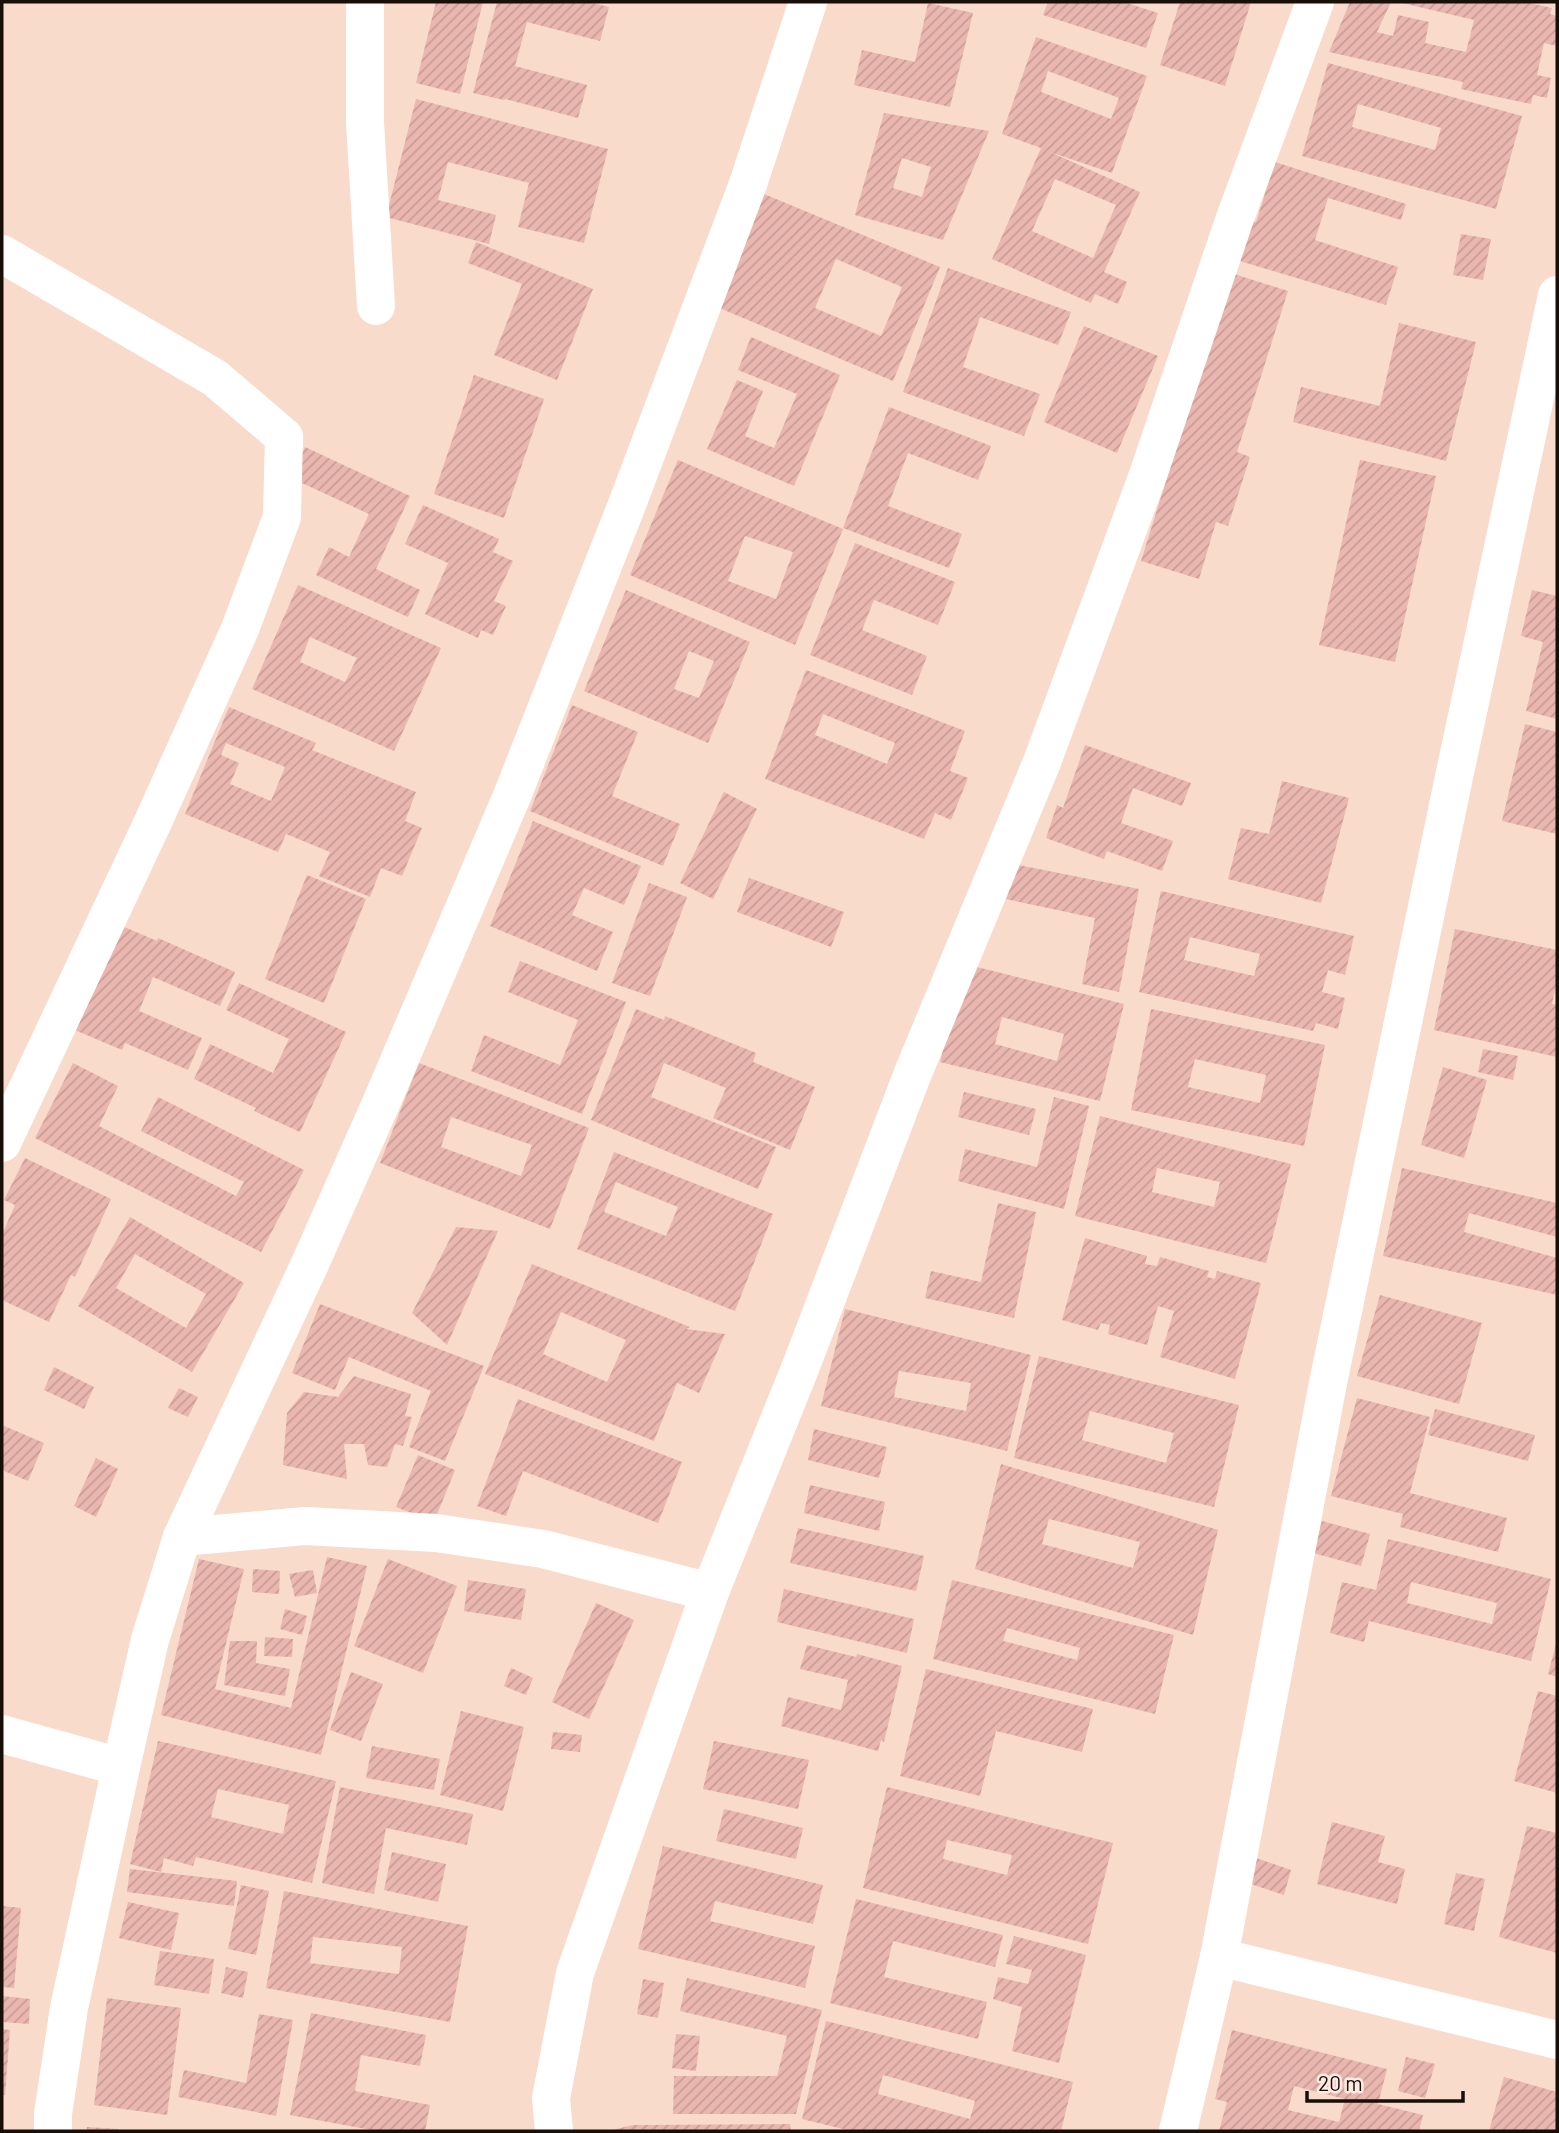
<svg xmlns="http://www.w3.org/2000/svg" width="1559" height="2133" font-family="Barlow,sans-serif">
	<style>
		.building { fill: url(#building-hatch); fill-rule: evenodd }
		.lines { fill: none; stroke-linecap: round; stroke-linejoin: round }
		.street { stroke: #fff; stroke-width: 38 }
	</style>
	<defs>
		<pattern id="building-hatch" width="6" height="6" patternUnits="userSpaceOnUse" patternTransform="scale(1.75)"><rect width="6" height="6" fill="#eab7b0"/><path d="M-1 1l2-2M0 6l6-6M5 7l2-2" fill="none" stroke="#c89c96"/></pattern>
	</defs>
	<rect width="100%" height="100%" fill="#f8dbcb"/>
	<g class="building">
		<path d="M 436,2 L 483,2 L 460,94 L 416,83 Z"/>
		<path d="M 497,2 L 588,2 L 609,7 L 600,41 L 527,22 L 515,66 L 587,85 L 578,118 L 505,99 L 504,100 L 473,93 Z"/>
		<path d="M 1048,2 L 1124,2 L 1158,13 L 1146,48 L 1043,15 Z"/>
		<path d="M 1180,2 L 1251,2 L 1225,86 L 1160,65 Z"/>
		<path d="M 1350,2 L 1391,2 L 1377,32 L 1393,36 L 1398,15 L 1429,22 L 1425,43 L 1466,52 L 1474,20 L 1398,2 L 1525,2 L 1552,8 L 1550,14 L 1557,16 L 1557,46 L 1544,43 L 1537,75 L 1551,78 L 1547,98 L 1533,95 L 1531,104 L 1461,89 L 1463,82 L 1329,52 Z"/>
		<path d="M 928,3 L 973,13 L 950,107 L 854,85 L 862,50 L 915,62 Z"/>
		<path d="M 1036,37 L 1147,76 L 1112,173 L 1050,152 L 1140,192 L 1104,272 L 1127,282 L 1118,304 L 1095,294 L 1091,303 L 992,259 L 1041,148 L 1002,134 ZM 1048,71 L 1119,98 L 1111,119 L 1041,92 ZM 1055,179 L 1116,205 L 1093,258 L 1032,231 Z"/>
		<path d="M 1328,63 L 1522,116 L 1496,209 L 1302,156 ZM 1358,104 L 1441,128 L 1435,150 L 1352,127 Z"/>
		<path d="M 416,99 L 608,149 L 584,243 L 518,227 L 529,183 L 448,162 L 438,200 L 496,215 L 489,244 L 386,217 Z"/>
		<path d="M 884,113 L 989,131 L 943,240 L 855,215 ZM 902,158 L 931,167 L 922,197 L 893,188 Z"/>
		<path d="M 1275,162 L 1406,204 L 1401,220 L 1328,198 L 1315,240 L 1398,267 L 1386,305 L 1240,261 L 1252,221 L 1256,222 Z"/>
		<path d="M 764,194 L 940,267 L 893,381 L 717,307 ZM 836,259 L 902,287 L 881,336 L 815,308 Z"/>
		<path d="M 1461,234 L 1491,239 L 1483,280 L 1453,275 Z"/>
		<path d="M 476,242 L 593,289 L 557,380 L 494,355 L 522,284 L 468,263 Z"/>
		<path d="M 948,268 L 1071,312 L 1058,345 L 980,317 L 963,367 L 1040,394 L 1024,436 L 903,392 Z"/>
		<path d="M 1231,273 L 1288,291 L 1237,452 L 1250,457 L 1228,526 L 1216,522 L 1199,579 L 1141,561 Z"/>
		<path d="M 1399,323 L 1476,342 L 1446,461 L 1293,422 L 1301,387 L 1380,406 Z"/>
		<path d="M 1084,326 L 1158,356 L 1117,453 L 1044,422 Z"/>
		<path d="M 751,337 L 840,375 L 794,486 L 707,449 L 737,380 L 763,391 L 745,436 L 774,448 L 797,394 L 738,370 Z"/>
		<path d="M 474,375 L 544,399 L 504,518 L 434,494 Z"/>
		<path d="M 889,407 L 991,446 L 978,480 L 908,453 L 888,506 L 962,534 L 949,568 L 843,528 Z"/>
		<path d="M 305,447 L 410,496 L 376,569 L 420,590 L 408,617 L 316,575 L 329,547 L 349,557 L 369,514 L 291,478 Z"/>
		<path d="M 678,460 L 843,529 L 795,645 L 630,575 ZM 745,536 L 793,552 L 776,599 L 728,581 Z"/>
		<path d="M 1360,460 L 1436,476 L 1395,662 L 1319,645 Z"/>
		<path d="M 423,505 L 499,539 L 493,552 L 513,561 L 494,601 L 506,606 L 493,635 L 481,630 L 478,638 L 425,614 L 448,563 L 405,544 Z"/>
		<path d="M 855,543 L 955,582 L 938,625 L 874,600 L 862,630 L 927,656 L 912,695 L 810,655 Z"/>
		<path d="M 298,585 L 441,648 L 394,751 L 252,689 ZM 310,637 L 357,658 L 345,682 L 300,662 Z"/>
		<path d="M 626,590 L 750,642 L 708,743 L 584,691 ZM 689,651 L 714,661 L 699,698 L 674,689 Z"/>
		<path d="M 1532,590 L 1557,596 L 1557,719 L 1526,711 L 1543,642 L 1521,636 Z"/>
		<path d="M 806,670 L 965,731 L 950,771 L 968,778 L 951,820 L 935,813 L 924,839 L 765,779 ZM 823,714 L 895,743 L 887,764 L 815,735 Z"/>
		<path d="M 572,705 L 638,732 L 612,796 L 680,824 L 663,866 L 530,811 Z"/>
		<path d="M 229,707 L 316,743 L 312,750 L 416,792 L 405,821 L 422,828 L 402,876 L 381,868 L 370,897 L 319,876 L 330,852 L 286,834 L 278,852 L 185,814 ZM 226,743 L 285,767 L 271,801 L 230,784 L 239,763 L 221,755 Z"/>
		<path d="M 1525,724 L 1557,732 L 1557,834 L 1502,821 Z"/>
		<path d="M 1085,745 L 1191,783 L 1182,806 L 1133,788 L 1121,823 L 1173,841 L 1162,871 L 1107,851 L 1104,859 L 1046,838 L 1057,805 L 1063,808 Z"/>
		<path d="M 1282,781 L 1349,798 L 1321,903 L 1228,879 L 1241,828 L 1269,834 Z"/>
		<path d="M 724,792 L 757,809 L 713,899 L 680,883 Z"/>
		<path d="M 533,821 L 641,866 L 624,905 L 584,888 L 572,915 L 613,932 L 597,971 L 490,926 Z"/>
		<path d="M 1013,864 L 1139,889 L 1119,992 L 1082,984 L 1095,918 L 1006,899 Z"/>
		<path d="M 307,875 L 366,899 L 324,1003 L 265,979 Z"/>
		<path d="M 749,878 L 844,912 L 831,947 L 737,912 Z"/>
		<path d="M 649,883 L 687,897 L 650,996 L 612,983 Z"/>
		<path d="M 1161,891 L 1354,936 L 1345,975 L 1328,970 L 1322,992 L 1345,998 L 1338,1029 L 1316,1023 L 1313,1031 L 1139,992 ZM 1190,937 L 1260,954 L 1254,976 L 1184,960 Z"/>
		<path d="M 115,923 L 157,941 L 158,938 L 235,972 L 220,1006 L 153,977 L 139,1011 L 202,1038 L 188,1070 L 125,1043 L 122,1050 L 70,1028 Z"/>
		<path d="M 1455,929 L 1557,950 L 1557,981 L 1552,1004 L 1557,1005 L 1557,1057 L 1434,1030 Z"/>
		<path d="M 520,961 L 626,1002 L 582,1114 L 471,1071 L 484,1035 L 560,1065 L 578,1020 L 508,992 Z"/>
		<path d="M 965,964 L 1124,1004 L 1100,1101 L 940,1062 ZM 1002,1017 L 1064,1034 L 1057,1061 L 995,1044 Z"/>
		<path d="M 239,983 L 346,1032 L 300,1132 L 254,1111 L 256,1108 L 194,1079 L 210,1044 L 273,1073 L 289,1039 L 226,1010 Z"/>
		<path d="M 636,1009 L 664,1020 L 665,1016 L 756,1053 L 753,1062 L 815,1087 L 790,1150 L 713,1118 L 726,1088 L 664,1063 L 651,1097 L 776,1147 L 758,1189 L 591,1120 Z"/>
		<path d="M 1151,1009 L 1325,1045 L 1304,1146 L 1131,1110 ZM 1195,1059 L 1266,1075 L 1260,1103 L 1188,1087 Z"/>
		<path d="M 1483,1049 L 1518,1056 L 1513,1080 L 1478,1072 Z"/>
		<path d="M 73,1063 L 118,1086 L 99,1126 L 236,1196 L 244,1182 L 141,1131 L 158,1097 L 304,1170 L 261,1252 L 35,1138 Z"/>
		<path d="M 419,1063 L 589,1128 L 550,1229 L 380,1163 ZM 451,1117 L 532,1145 L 521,1176 L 441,1147 Z"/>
		<path d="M 1443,1067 L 1487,1080 L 1464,1158 L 1421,1145 Z"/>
		<path d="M 964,1092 L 1036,1109 L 1029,1135 L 958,1117 Z"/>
		<path d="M 1054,1097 L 1089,1106 L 1064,1209 L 958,1181 L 965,1149 L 1037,1167 Z"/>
		<path d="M 1100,1116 L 1291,1164 L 1266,1263 L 1075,1216 ZM 1157,1168 L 1220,1182 L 1214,1207 L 1152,1192 Z"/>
		<path d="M 614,1152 L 773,1214 L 735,1311 L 577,1249 ZM 616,1182 L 678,1207 L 666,1236 L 604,1212 Z"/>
		<path d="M 25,1158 L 111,1199 L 75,1277 L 71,1275 L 49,1322 L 2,1300 L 2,1229 L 4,1230 L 15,1205 L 4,1200 Z"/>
		<path d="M 1402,1168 L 1557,1203 L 1557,1237 L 1469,1213 L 1464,1232 L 1557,1258 L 1557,1295 L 1383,1256 Z"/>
		<path d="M 998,1203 L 1036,1212 L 1014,1318 L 925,1298 L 931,1271 L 981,1282 Z"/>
		<path d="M 130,1217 L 244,1283 L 192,1372 L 78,1306 ZM 135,1254 L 206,1294 L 186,1328 L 116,1288 Z"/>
		<path d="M 456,1227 L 498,1231 L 447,1345 L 412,1313 Z"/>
		<path d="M 1085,1238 L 1147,1256 L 1145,1264 L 1157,1266 L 1160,1257 L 1209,1271 L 1207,1277 L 1215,1279 L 1217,1271 L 1261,1283 L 1235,1379 L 1160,1357 L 1174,1311 L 1158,1306 L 1147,1345 L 1108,1334 L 1110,1325 L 1101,1323 L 1098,1330 L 1062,1320 Z"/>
		<path d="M 532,1264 L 690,1327 L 686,1329 L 725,1334 L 699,1393 L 677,1383 L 654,1441 L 485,1374 ZM 561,1312 L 626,1340 L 607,1382 L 543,1354 Z"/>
		<path d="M 1380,1295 L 1482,1323 L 1459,1404 L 1357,1376 Z"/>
		<path d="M 320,1304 L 484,1366 L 445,1461 L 409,1447 L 431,1391 L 349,1357 L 335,1390 L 292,1373 Z"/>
		<path d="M 845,1309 L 1031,1355 L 1007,1451 L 821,1406 ZM 899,1371 L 971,1383 L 966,1411 L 894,1397 Z"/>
		<path d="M 1039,1356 L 1239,1405 L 1214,1507 L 1014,1458 ZM 1090,1411 L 1174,1433 L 1166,1463 L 1082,1440 Z"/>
		<path d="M 54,1367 L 94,1387 L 84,1409 L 44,1390 Z"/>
		<path d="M 354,1376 L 411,1394 L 405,1416 L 412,1417 L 403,1446 L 395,1444 L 387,1467 L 368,1465 L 364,1444 L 344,1444 L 347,1479 L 283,1465 L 287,1413 L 304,1392 L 338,1397 Z"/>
		<path d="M 179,1388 L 198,1397 L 188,1417 L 168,1408 Z"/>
		<path d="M 1357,1398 L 1430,1417 L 1410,1493 L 1507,1518 L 1498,1552 L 1400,1527 L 1403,1514 L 1331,1496 Z"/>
		<path d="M 518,1399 L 682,1462 L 658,1523 L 523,1471 L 506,1516 L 477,1506 Z"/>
		<path d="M 1435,1409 L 1535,1435 L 1528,1461 L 1428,1435 Z"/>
		<path d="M 2,1425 L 44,1443 L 28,1481 L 2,1470 Z"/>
		<path d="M 814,1429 L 887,1447 L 879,1478 L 808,1460 Z"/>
		<path d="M 418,1455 L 455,1470 L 434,1522 L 396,1507 Z"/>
		<path d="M 96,1458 L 118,1469 L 96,1517 L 74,1506 Z"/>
		<path d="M 1001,1464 L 1218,1530 L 1193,1635 L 975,1569 ZM 1049,1519 L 1140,1542 L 1133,1568 L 1042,1544 Z"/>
		<path d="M 810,1485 L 885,1502 L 879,1531 L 804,1513 Z"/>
		<path d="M 1322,1521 L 1370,1534 L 1361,1566 L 1313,1553 Z"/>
		<path d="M 798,1528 L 924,1556 L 916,1591 L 790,1563 Z"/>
		<path d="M 1388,1539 L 1551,1579 L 1531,1661 L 1369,1621 L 1364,1642 L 1330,1633 L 1342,1582 L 1376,1590 ZM 1411,1582 L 1497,1603 L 1492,1624 L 1407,1603 Z"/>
		<path d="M 327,1557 L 367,1566 L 321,1755 L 161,1715 L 199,1559 L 244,1569 L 215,1689 L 291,1708 Z"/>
		<path d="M 388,1559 L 457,1586 L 423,1673 L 354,1646 Z"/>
		<path d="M 253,1569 L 280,1571 L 279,1594 L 252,1592 Z"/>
		<path d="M 313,1570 L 317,1593 L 295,1597 L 289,1574 Z"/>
		<path d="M 468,1580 L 526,1589 L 521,1620 L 464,1611 Z"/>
		<path d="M 952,1580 L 1174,1635 L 1155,1714 L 933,1659 ZM 1007,1628 L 1080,1648 L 1077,1660 L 1003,1641 Z"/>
		<path d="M 784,1589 L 914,1619 L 907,1653 L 777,1622 Z"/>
		<path d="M 596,1603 L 634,1620 L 589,1719 L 552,1702 Z"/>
		<path d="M 285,1609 L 307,1616 L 302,1635 L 280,1629 Z"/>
		<path d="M 265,1637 L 293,1639 L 292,1657 L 264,1656 Z"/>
		<path d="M 230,1641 L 257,1641 L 256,1663 L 290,1669 L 285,1696 L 224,1685 Z"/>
		<path d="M 1556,1644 L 1557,1644 L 1557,1677 L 1548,1674 Z"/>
		<path d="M 807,1645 L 856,1657 L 857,1654 L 902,1666 L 884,1742 L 881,1740 L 878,1751 L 781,1726 L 788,1697 L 841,1710 L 848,1680 L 800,1669 Z"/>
		<path d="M 511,1668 L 533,1678 L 526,1695 L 504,1686 Z"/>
		<path d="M 926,1669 L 1093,1709 L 1082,1752 L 996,1731 L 980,1796 L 900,1776 Z"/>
		<path d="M 351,1672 L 383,1684 L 361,1741 L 330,1730 Z"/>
		<path d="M 1538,1691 L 1557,1696 L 1557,1793 L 1514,1781 Z"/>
		<path d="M 461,1711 L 524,1727 L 503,1811 L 440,1795 Z"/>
		<path d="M 553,1732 L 582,1735 L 580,1752 L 551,1749 Z"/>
		<path d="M 158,1741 L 336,1781 L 312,1883 L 196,1857 L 193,1866 L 164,1858 L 161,1872 L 130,1864 ZM 218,1789 L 289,1805 L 283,1834 L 211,1817 Z"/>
		<path d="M 714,1741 L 809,1760 L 798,1809 L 703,1789 Z"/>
		<path d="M 372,1746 L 440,1759 L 434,1790 L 366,1778 Z"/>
		<path d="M 340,1787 L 473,1814 L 467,1845 L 386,1828 L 374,1894 L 322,1883 Z"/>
		<path d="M 887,1787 L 1113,1843 L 1088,1944 L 863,1888 ZM 947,1840 L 1012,1855 L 1007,1875 L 943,1859 Z"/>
		<path d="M 724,1809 L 803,1828 L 796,1859 L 716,1841 Z"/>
		<path d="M 1332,1822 L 1385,1836 L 1378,1862 L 1405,1869 L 1397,1904 L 1317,1884 Z"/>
		<path d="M 1527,1826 L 1557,1833 L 1557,1953 L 1499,1937 Z"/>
		<path d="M 663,1846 L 823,1885 L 813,1924 L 715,1901 L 710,1921 L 815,1946 L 805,1988 L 638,1949 Z"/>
		<path d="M 392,1852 L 446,1864 L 438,1902 L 384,1890 Z"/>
		<path d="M 1256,1858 L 1291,1870 L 1284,1895 L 1248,1883 Z"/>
		<path d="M 130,1869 L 237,1881 L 234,1906 L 127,1892 Z"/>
		<path d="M 1456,1873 L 1485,1879 L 1474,1931 L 1444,1924 Z"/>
		<path d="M 241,1885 L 269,1891 L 256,1955 L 228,1949 Z"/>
		<path d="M 284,1891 L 468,1926 L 450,2022 L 266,1988 ZM 313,1937 L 402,1947 L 399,1974 L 310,1963 Z"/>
		<path d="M 856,1899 L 1003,1935 L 995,1967 L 893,1941 L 884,1977 L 987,2002 L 978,2039 L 830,2003 Z"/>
		<path d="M 128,1902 L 179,1913 L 171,1950 L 119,1938 Z"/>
		<path d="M 2,1906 L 21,1908 L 14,1988 L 2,1987 Z"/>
		<path d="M 1014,1936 L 1086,1955 L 1059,2063 L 1012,2051 L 1022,2007 L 993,1999 L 998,1977 L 1028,1984 L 1032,1970 L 1006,1964 Z"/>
		<path d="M 160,1951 L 214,1959 L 209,1994 L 154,1985 Z"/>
		<path d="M 226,1967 L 248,1972 L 243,1998 L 221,1993 Z"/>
		<path d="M 687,1978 L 822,2010 L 796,2114 L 673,2114 L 674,2076 L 777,2076 L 787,2036 L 680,2011 Z"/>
		<path d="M 643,1979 L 664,1983 L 658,2018 L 637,2014 Z"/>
		<path d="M 2,1996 L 30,1999 L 29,2024 L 2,2022 Z"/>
		<path d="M 107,1998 L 181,2008 L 167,2115 L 94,2105 Z"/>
		<path d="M 311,2013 L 426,2035 L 420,2066 L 361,2055 L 355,2091 L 430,2105 L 425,2131 L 377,2131 L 290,2115 Z"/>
		<path d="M 259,2014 L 293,2020 L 276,2116 L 178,2097 L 184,2070 L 246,2083 Z"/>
		<path d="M 826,2021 L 1073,2082 L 1061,2131 L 851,2131 L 802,2119 ZM 883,2075 L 975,2101 L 970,2119 L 878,2094 Z"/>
		<path d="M 2,2029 L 10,2030 L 5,2095 L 2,2095 Z"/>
		<path d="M 1232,2030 L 1387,2069 L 1378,2104 L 1423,2115 L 1419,2131 L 1219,2131 L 1227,2102 L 1215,2099 ZM 1294,2086 L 1345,2099 L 1339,2122 L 1288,2110 Z"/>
		<path d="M 676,2034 L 700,2036 L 696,2071 L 672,2068 Z"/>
		<path d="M 1406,2057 L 1435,2064 L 1425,2098 L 1398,2091 Z"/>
		<path d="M 1504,2077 L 1557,2092 L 1557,2131 L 1489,2131 Z"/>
		<path d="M 790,2124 L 791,2131 L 612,2130 L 633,2125 Z"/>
		<path d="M 87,2127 L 118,2129 L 118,2131 L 87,2131 Z"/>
	</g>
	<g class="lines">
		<g class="street">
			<path d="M 365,2 L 365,122 L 376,306"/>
			<path d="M 2,254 L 215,378 L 284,437 L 282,517 L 240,629 L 152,824 L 2,1143"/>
			<path d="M 182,1537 L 305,1526 L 436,1533 L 543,1549 L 710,1592"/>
			<path d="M 2,1734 L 121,1767"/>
			<path d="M 1219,1957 L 1557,2040"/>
			<path d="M 53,2131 L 53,2114 L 69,2008 L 121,1767 L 150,1640 L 182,1537 L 309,1266 L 382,1101 L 512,796 L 628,502 L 748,184 L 808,2"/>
			<path d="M 554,2131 L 551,2098 L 575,1973 L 710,1592 L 801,1366 L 913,1073 L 1042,762 L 1148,475 L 1235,218 L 1315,2"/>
			<path d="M 1178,2131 L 1219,1957 L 1328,1383 L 1454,777 L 1557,295"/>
		</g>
	</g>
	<rect width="1559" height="2133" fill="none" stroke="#180f09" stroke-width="7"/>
	<path d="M1307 2091v10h156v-10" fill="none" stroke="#180f09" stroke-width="3.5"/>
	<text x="1318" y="2091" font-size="21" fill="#180f09" stroke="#fdebe1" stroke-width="5" paint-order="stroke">20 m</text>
</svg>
